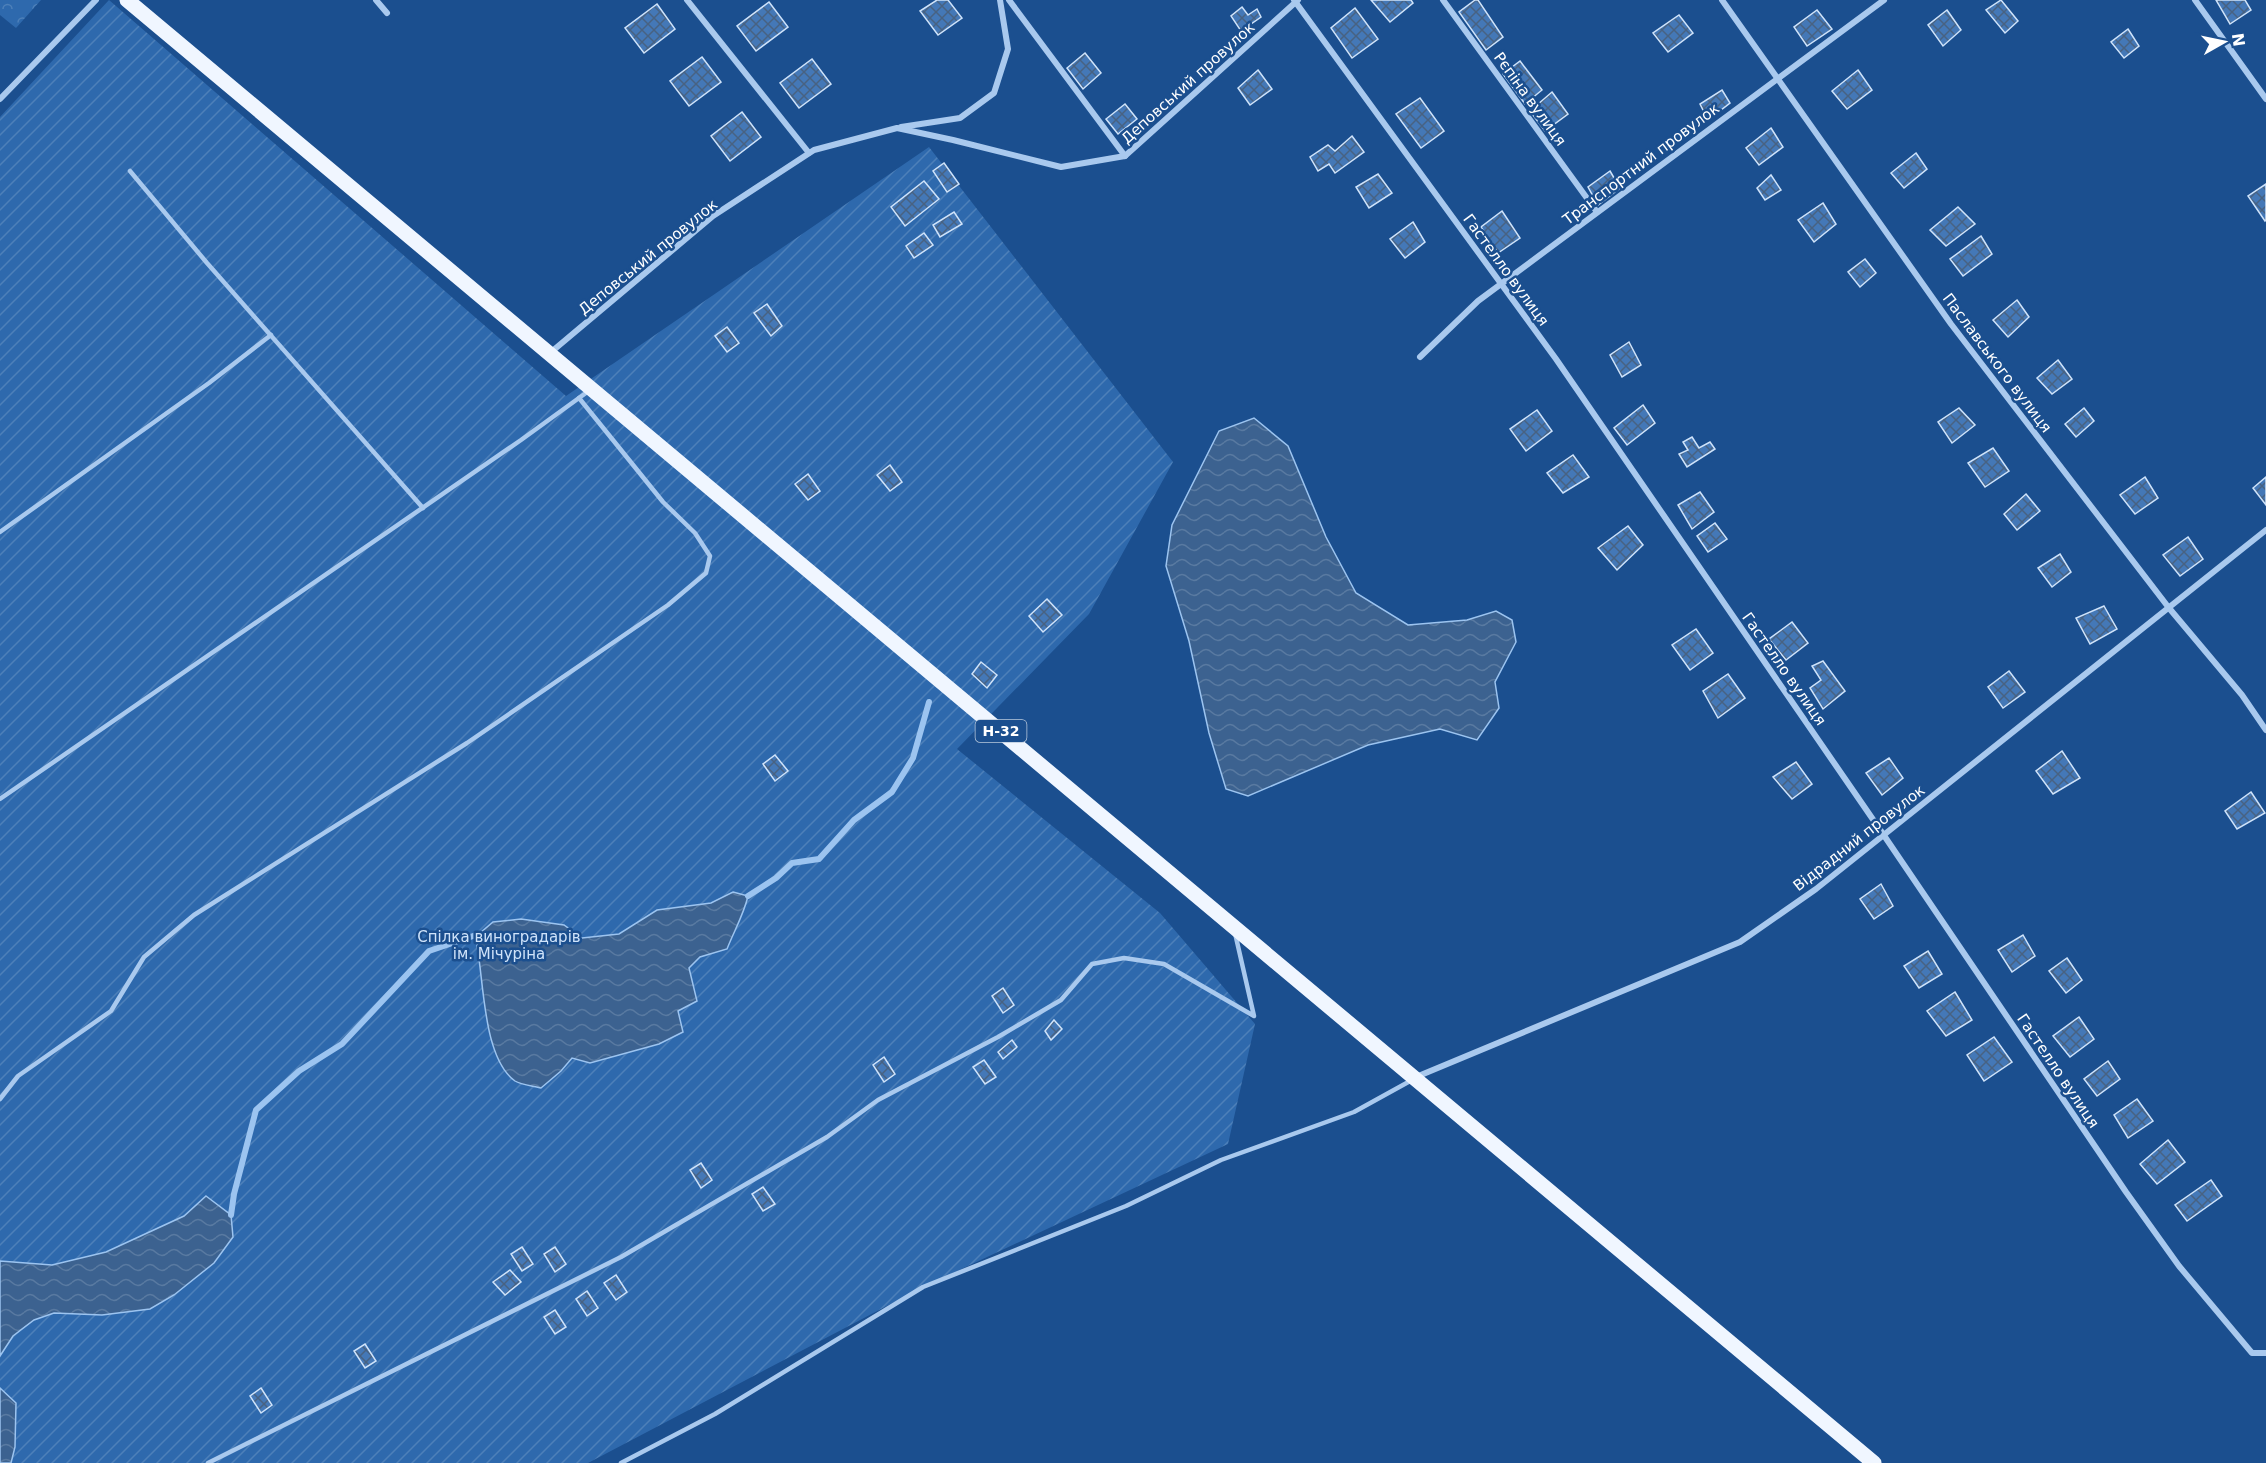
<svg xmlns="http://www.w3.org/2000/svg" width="2266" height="1463" font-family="'DejaVu Sans',sans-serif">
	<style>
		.forest { fill: url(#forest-crowns) }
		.garden { fill: url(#garden-furrows) }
		.water { fill: url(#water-waves); stroke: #9cc4f0; stroke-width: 1.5 }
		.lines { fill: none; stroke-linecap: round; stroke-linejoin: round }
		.stream { stroke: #9cc4f0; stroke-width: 6 }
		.building { fill: url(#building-cross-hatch); stroke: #cfe3fa; stroke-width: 1.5 }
		.service { stroke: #a9c9ee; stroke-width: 4.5 }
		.minor { stroke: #a9c9ee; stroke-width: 6 }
		.primary { stroke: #f0f6ff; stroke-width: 15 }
		.labels { text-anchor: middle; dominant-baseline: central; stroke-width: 5; stroke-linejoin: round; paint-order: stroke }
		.shield { fill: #1b4f8f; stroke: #bbcadd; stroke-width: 1.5 }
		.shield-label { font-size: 14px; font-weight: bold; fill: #fff }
		.street-label { font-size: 15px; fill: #fff; stroke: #1b4f8f }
		.park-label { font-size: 15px; fill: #cfe3fa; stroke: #1b4f8f }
	</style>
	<defs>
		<pattern id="forest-crowns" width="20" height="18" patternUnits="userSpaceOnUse" patternTransform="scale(1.5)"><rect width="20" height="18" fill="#2e69ad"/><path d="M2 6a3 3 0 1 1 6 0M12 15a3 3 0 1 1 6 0" fill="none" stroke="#4d80b9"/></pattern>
		<pattern id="garden-furrows" width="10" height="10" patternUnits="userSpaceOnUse" patternTransform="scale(1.5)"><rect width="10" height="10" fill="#2e69ad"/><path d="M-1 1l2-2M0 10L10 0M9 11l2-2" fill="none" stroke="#4d80b9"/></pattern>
		<pattern id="water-waves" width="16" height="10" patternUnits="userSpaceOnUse" patternTransform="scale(1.5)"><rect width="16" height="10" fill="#3c6290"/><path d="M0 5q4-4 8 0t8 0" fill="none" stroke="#597aa1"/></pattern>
		<pattern id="building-cross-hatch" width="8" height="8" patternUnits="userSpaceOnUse" patternTransform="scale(1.5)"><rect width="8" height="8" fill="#4478b7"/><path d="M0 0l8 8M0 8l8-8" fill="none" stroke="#486282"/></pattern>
	</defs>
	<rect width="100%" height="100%" fill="#1b4f8f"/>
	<path class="forest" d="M 0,0 L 41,0 L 16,28 L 0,15 Z"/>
	<path class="garden" d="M 109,0 L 566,396 L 929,147 L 1173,462 L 1089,614 L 957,749 L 1160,913 L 1255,1024 L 1228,1144 L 923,1287 L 588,1463 L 0,1463 L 0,117 Z"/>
	<g class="water">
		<path d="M 1254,418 L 1288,446 L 1326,537 L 1356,593 L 1408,625 L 1467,620 L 1496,611 L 1512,620 L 1516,642 L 1495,682 L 1499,708 L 1477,740 L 1440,729 L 1368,745 L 1248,796 L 1226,789 L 1209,733 L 1189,641 L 1166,566 L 1172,525 L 1219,431 Z"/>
		<path d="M 733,892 L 748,896 C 744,914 734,931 727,949 L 700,957 L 689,968 L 697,1001 L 678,1011 L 683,1032 L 659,1044 L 590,1063 L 572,1058 L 561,1071 L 541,1088 C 534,1086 521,1085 515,1081 C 483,1058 484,982 477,946 L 479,934 L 493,922 L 521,919 L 564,925 L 582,938 L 619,934 L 657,910 L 711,903 Z"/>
		<path d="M 206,1196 L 231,1215 L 233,1237 L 214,1263 L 174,1295 L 150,1309 L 102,1315 L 54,1313 L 34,1320 L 13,1336 L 0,1356 L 0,1261 L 52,1265 L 106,1252 L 184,1216 Z"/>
		<path d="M 0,1388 L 16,1403 L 15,1447 L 11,1463 L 0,1463 Z"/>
	</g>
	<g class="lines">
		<g class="stream">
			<path d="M 748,896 L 776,878 L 792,863 L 819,859 L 854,820 L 892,792 L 913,758 L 929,702"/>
			<path d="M 231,1215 L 234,1194 L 256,1110 L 299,1071 L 342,1044 L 429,951 L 479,934"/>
		</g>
	</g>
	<g class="building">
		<path d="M 937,0 L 948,0 L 962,18 L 938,35 L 920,11 Z"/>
		<path d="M 1371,0 L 1411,0 L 1413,3 L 1390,22 Z"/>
		<path d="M 1475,0 L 1478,0 L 1503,37 L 1486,50 L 1459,12 Z"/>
		<path d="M 2001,0 L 2018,21 L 2005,33 L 1986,10 Z"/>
		<path d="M 2216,0 L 2245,0 L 2251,10 L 2230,24 Z"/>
		<path d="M 769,2 L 788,27 L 756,51 L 737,26 Z"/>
		<path d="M 657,4 L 675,29 L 644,53 L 625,28 Z"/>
		<path d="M 1242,7 L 1248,15 L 1257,9 L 1261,17 L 1241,31 L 1231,16 Z"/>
		<path d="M 1355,8 L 1378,39 L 1352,58 L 1331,28 Z"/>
		<path d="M 1817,10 L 1832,29 L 1807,46 L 1794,27 Z"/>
		<path d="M 1947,10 L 1961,30 L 1943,46 L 1928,25 Z"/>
		<path d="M 1679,15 L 1693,33 L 1668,52 L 1653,33 Z"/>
		<path d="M 2128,29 L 2139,46 L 2124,58 L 2111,42 Z"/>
		<path d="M 1085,53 L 1101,73 L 1083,89 L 1067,68 Z"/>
		<path d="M 702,57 L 721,82 L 689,106 L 670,81 Z"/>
		<path d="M 812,59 L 831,84 L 799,108 L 780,83 Z"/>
		<path d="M 1520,61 L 1542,90 L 1525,104 L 1503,74 Z"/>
		<path d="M 1258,70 L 1272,89 L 1250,105 L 1238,88 Z"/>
		<path d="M 1858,70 L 1872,90 L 1847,109 L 1832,91 Z"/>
		<path d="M 1722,90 L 1730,103 L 1708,120 L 1700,104 Z"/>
		<path d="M 1552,92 L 1568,114 L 1545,131 L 1530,111 Z"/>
		<path d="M 1420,98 L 1444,131 L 1421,148 L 1396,114 Z"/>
		<path d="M 1125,104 L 1137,119 L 1118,134 L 1106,119 Z"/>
		<path d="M 742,112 L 761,137 L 730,161 L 711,136 Z"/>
		<path d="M 1771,128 L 1783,147 L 1759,165 L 1746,148 Z"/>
		<path d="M 1352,136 L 1364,152 L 1335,173 L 1329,164 L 1318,171 L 1310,157 L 1328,145 L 1335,151 Z"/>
		<path d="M 1916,153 L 1927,169 L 1904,188 L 1891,173 Z"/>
		<path d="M 944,163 L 959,184 L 947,192 L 933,171 Z"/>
		<path d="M 1610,171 L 1620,188 L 1598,205 L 1588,187 Z"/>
		<path d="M 1378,174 L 1392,193 L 1369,208 L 1356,187 Z"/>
		<path d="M 1771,175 L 1781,190 L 1765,200 L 1757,188 Z"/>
		<path d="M 924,181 L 939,199 L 905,226 L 891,207 Z"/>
		<path d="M 2266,184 L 2266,220 L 2265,221 L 2248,196 Z"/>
		<path d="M 1823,203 L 1836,224 L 1814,242 L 1798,220 Z"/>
		<path d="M 1958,207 L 1975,224 L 1946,246 L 1930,230 Z"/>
		<path d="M 1502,211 L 1520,238 L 1498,253 L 1481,227 Z"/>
		<path d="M 954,212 L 962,224 L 940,237 L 933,225 Z"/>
		<path d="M 1413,222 L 1425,242 L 1405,258 L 1390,239 Z"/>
		<path d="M 924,233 L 933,245 L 914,258 L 906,246 Z"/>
		<path d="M 1981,236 L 1992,254 L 1963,276 L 1950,259 Z"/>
		<path d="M 1865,259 L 1876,273 L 1860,287 L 1848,272 Z"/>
		<path d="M 2017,300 L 2029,317 L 2008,337 L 1993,320 Z"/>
		<path d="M 767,304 L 782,326 L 771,336 L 754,313 Z"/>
		<path d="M 727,327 L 739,343 L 727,352 L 715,336 Z"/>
		<path d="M 1629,342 L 1641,365 L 1622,377 L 1610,355 Z"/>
		<path d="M 2058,360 L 2072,379 L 2052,394 L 2037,378 Z"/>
		<path d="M 1643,405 L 1655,423 L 1627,445 L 1614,428 Z"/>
		<path d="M 1959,408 L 1975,425 L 1952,443 L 1938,422 Z"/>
		<path d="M 2084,408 L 2094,421 L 2076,437 L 2065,424 Z"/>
		<path d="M 1537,410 L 1552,431 L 1526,451 L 1510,429 Z"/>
		<path d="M 1692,437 L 1699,448 L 1710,442 L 1715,449 L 1687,467 L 1679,454 L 1688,450 L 1683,442 Z"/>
		<path d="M 1993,448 L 2009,471 L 1985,487 L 1968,463 Z"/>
		<path d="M 1573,455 L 1589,477 L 1563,493 L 1547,473 Z"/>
		<path d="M 890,465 L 902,482 L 890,491 L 877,475 Z"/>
		<path d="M 808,474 L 820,491 L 808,500 L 795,484 Z"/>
		<path d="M 2145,477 L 2158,498 L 2135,514 L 2120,495 Z"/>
		<path d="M 2266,477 L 2266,505 L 2253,488 Z"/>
		<path d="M 1700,492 L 1714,512 L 1692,529 L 1678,505 Z"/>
		<path d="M 2026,494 L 2040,511 L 2017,530 L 2004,514 Z"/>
		<path d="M 1715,523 L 1727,539 L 1708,552 L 1697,536 Z"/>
		<path d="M 1628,526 L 1643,545 L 1617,570 L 1598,548 Z"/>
		<path d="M 2188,537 L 2203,559 L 2180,576 L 2163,555 Z"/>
		<path d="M 2060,554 L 2071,572 L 2052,587 L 2038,568 Z"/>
		<path d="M 1047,599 L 1062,615 L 1043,632 L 1029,616 Z"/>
		<path d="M 2104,606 L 2117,629 L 2090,644 L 2076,618 Z"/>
		<path d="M 1792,622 L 1808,643 L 1786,660 L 1769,639 Z"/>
		<path d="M 1696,629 L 1713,653 L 1690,670 L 1672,645 Z"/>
		<path d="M 1823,661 L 1845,691 L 1823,709 L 1810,688 L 1821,680 L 1812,666 Z"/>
		<path d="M 981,662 L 997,675 L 987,688 L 972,674 Z"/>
		<path d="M 2009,671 L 2025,692 L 2003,708 L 1988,687 Z"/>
		<path d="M 1728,674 L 1745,698 L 1718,718 L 1703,691 Z"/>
		<path d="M 2062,751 L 2080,778 L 2053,794 L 2036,771 Z"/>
		<path d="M 775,755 L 788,771 L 775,781 L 763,764 Z"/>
		<path d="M 1889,758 L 1903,778 L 1882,795 L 1866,773 Z"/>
		<path d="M 1796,762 L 1812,784 L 1792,799 L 1773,777 Z"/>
		<path d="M 2251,792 L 2265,813 L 2237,829 L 2225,811 Z"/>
		<path d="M 1881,884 L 1893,906 L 1874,919 L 1860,899 Z"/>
		<path d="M 2023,935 L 2035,956 L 2012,972 L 1998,950 Z"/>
		<path d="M 1928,951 L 1942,974 L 1919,988 L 1904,966 Z"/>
		<path d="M 2067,958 L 2082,980 L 2066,993 L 2049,971 Z"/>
		<path d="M 1003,988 L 1014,1005 L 1003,1013 L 992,996 Z"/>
		<path d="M 1955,992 L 1972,1020 L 1946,1036 L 1927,1011 Z"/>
		<path d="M 2079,1017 L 2094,1039 L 2070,1057 L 2053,1036 Z"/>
		<path d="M 1054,1020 L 1062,1029 L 1051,1040 L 1045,1031 Z"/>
		<path d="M 1994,1037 L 2012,1062 L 1984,1081 L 1967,1055 Z"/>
		<path d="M 1012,1040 L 1017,1047 L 1003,1059 L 998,1052 Z"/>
		<path d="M 884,1057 L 895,1074 L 884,1082 L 873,1065 Z"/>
		<path d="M 984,1060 L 996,1077 L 985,1084 L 973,1067 Z"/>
		<path d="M 2108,1061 L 2120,1079 L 2097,1096 L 2084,1079 Z"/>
		<path d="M 2137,1099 L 2153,1121 L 2128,1138 L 2114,1115 Z"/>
		<path d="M 2168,1140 L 2185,1162 L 2157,1184 L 2140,1164 Z"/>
		<path d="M 701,1163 L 712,1180 L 701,1188 L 690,1170 Z"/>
		<path d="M 2211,1180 L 2222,1196 L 2187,1221 L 2175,1205 Z"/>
		<path d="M 763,1187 L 775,1204 L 763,1211 L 752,1194 Z"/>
		<path d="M 522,1247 L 533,1264 L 522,1271 L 511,1254 Z"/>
		<path d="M 555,1247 L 566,1264 L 555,1272 L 544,1254 Z"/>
		<path d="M 510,1270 L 521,1282 L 505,1295 L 493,1282 Z"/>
		<path d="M 616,1275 L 627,1292 L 616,1300 L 604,1283 Z"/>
		<path d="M 587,1291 L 598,1308 L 587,1316 L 576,1299 Z"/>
		<path d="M 555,1310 L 566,1327 L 555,1334 L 544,1317 Z"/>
		<path d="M 365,1344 L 376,1361 L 365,1368 L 354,1351 Z"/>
		<path d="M 261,1388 L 272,1405 L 261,1413 L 250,1396 Z"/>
	</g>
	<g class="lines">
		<g class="service">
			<path d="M 130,171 L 207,263 L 423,508"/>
			<path d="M 0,532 L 209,383 L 271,335"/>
			<path d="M 0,799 L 521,440 L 590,390"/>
			<path d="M 0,1099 L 18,1076 L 111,1011 L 144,957 L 194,915 L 467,743 L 668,605 L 706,573 L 710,556 L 695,533 L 663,502 L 579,398"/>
			<path d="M 208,1463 L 621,1257 L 827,1137 L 878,1100 L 998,1037 L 1061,1000 L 1092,964 L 1124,958 L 1164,964 L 1254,1016 L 1235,933"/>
			<path d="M 621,1463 L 715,1414 L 923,1287 L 1126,1206 L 1221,1160 L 1354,1112 L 1412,1080"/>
		</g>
		<g class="minor">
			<path d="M 376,0 L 387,13"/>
			<path d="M 687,0 L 809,153"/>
			<path d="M 1009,0 L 1125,156"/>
			<path d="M 1294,0 L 1556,359 L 1883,834 L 2126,1192 L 2179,1266 L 2252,1353 L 2266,1353"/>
			<path d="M 1443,0 L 1597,212"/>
			<path d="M 1722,0 L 1951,324 L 2169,608 L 2242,695 L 2266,730"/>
			<path d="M 2195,0 L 2266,99"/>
			<path d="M 0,99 L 96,0"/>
			<path d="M 901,127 L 960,118 L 994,93 L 1008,49 L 1000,0"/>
			<path d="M 550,353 L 713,216 L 814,150 L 897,128 L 953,140 L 1061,167 L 1125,156 L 1298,0"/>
			<path d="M 1420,357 L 1478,301 L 1884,0"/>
			<path d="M 1416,1077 L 1740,942 L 1816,889 L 2266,530"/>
		</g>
		<path class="primary" d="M 127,0 L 1874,1463"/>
	</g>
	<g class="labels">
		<rect class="shield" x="975.5" y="720" width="51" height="22" rx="4.5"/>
		<g class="shield-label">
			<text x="1001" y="731">Н-32</text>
		</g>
		<g class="street-label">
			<text transform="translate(1188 83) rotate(-42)">Деповський провулок</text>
			<text transform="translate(1530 99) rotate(54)">Рєпіна вулиця</text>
			<text transform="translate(1641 164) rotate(-37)">Транспортний провулок</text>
			<text transform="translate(648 257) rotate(-39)">Деповський провулок</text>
			<text transform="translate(1506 270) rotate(54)">Гастелло вулиця</text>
			<text transform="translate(1997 363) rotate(53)">Паславського вулиця</text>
			<text transform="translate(1784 669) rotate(55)">Гастелло вулиця</text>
			<text transform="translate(1859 838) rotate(-38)">Відрадний провулок</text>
			<text transform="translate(2058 1071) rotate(56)">Гастелло вулиця</text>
		</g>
		<g class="park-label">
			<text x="499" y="937">Спілка виноградарів<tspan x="499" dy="17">ім. Мічуріна</tspan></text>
		</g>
	</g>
	<g transform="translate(2224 42) rotate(81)" stroke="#1b4f8f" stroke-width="4.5" paint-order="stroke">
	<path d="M0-4.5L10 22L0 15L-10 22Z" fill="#ffffff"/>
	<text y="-9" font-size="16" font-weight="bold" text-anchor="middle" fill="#ffffff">N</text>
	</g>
</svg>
